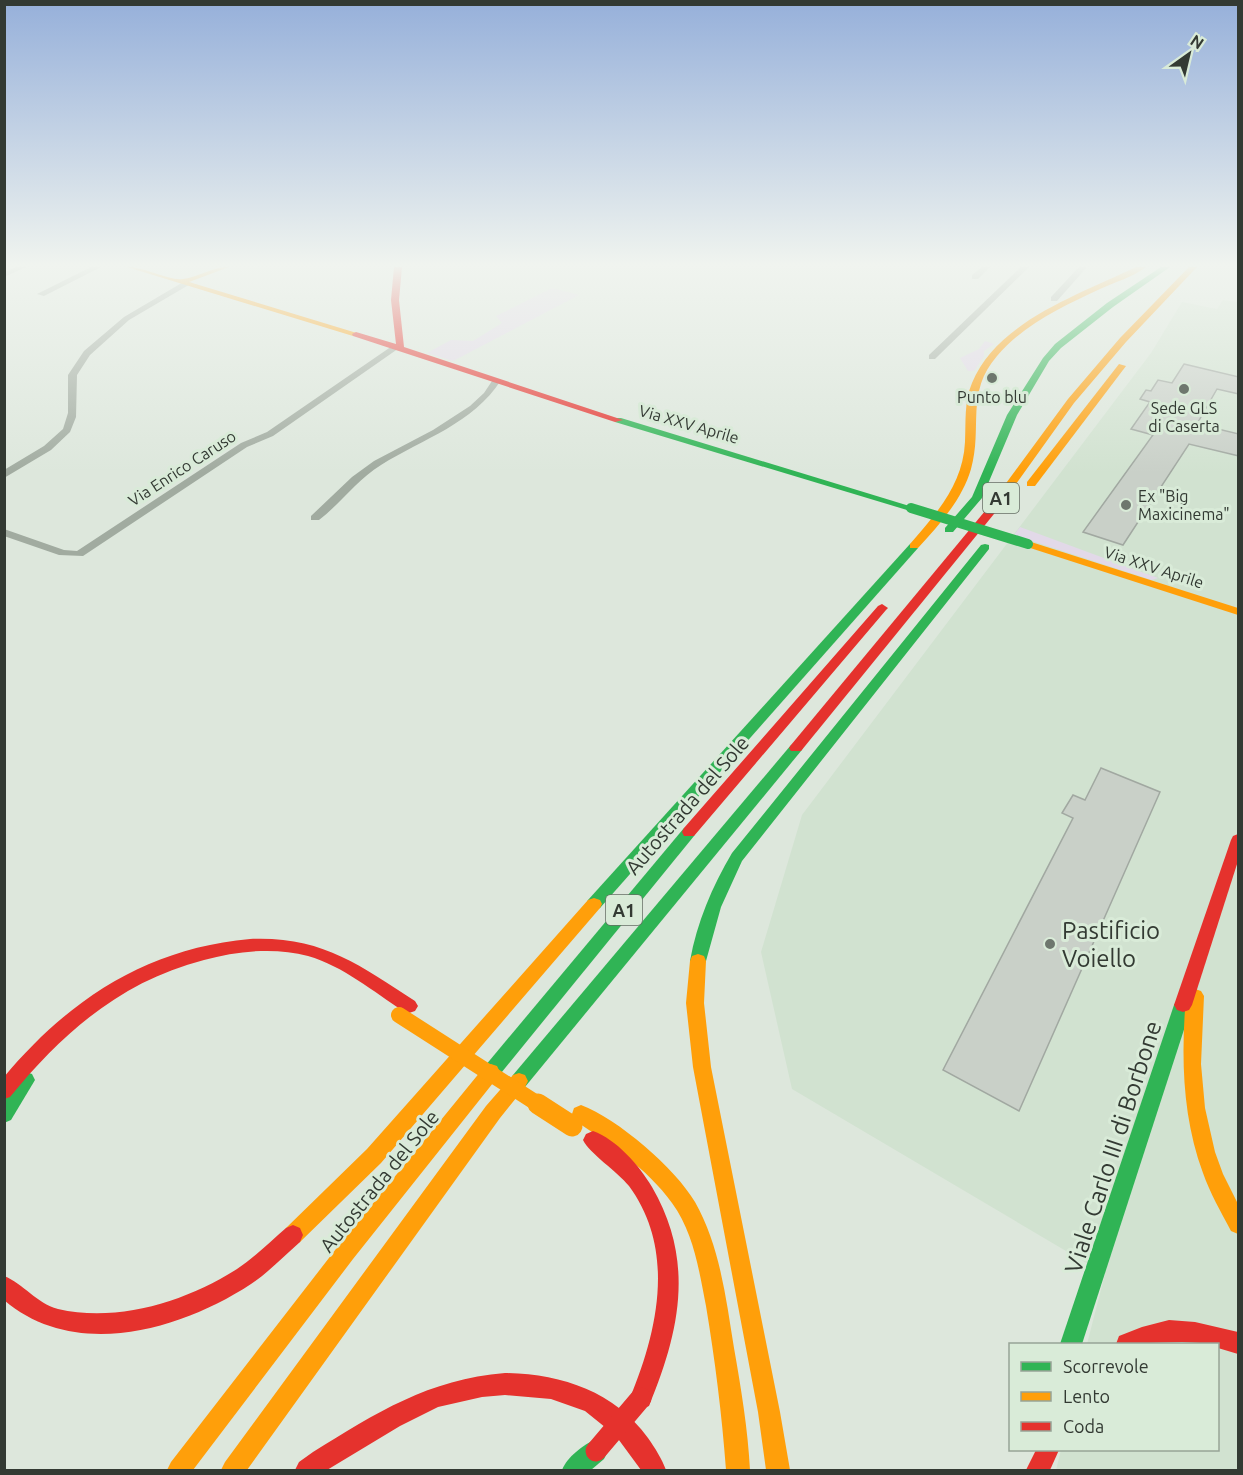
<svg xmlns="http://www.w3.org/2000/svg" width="1243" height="1475" font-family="Ubuntu,sans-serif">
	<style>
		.built { fill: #d1e2d0 }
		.green { fill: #e2d9e8 }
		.building { fill: #c9d0c8; stroke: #a1a8a1; stroke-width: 1.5 }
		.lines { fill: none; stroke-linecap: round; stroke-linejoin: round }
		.street { fill: #a1aba0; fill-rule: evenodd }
		.fast { fill: #30b455; fill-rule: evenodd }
		.slow { fill: #ff9f0a; fill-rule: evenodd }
		.jam { fill: #e5322d; fill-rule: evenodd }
		.fast-bridge { stroke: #30b455; stroke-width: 10 }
		.slow-bridge-far1 { stroke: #ff9f0a; stroke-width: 16 }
		.slow-bridge { stroke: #ff9f0a; stroke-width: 21 }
		.jam-bridge { stroke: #e5322d; stroke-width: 21 }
		.poi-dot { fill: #6e776e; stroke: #d9ebd8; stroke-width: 2 }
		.labels { text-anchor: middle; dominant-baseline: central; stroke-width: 6; stroke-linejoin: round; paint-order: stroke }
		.far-poi-label { font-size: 16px; fill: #333a33; stroke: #d9ebd8 }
		.far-street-label { font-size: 16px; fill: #333a33; stroke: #d9ebd8 }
		.shield { fill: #d9ebd8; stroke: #656f64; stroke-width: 1.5 }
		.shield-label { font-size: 18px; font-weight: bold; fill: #333a33 }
		.street-label { font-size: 20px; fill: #333a33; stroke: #d9ebd8 }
		.near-poi-label { font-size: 24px; fill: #333a33; stroke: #d9ebd8; text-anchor: start }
		.near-street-label { font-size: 24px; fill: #333a33; stroke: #d9ebd8 }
	</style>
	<rect width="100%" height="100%" fill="#dde7dc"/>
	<path class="built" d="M 1223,300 L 1238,302 L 1238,1470 L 1056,1470 L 1061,1450 L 1218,1450 L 1218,1344 L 1087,1344 L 1105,1274 L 792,1089 L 761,952 L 802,815 L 1151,353 L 1182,302 L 1217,309 Z"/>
	<g class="green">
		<path d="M 552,288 L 579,295 L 453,361 L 427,353 L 451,340 L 473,341 L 502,323 L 496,316 Z"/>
		<path d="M 985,341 L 994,344 L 984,351 L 984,356 L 974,371 L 968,371 L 960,358 L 979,349 Z"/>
		<path d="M 1020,527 L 1158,578 L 1152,580 L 1014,535 Z"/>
	</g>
	<g class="building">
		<path d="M 1184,364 L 1239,377 L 1239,394 L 1217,389 L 1197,424 L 1239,434 L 1239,456 L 1189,444 L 1123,545 L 1083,532 L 1153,435 L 1131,429 L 1150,402 L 1140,399 L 1146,390 L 1151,391 L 1158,380 L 1172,383 Z"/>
		<path d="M 1101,768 L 1160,792 L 1019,1111 L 943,1070 L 1073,818 L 1062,813 L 1073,795 L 1085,800 Z"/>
	</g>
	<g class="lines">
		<g class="street">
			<path d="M 16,267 L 26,267 L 4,277 L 4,272 Z"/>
			<path d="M 91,267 L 101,267 L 44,296 L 37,294 Z"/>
			<path d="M 982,267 L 990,267 L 978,279 L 972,279 L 972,275 Z"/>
			<path d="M 1021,267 L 1029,267 L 935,359 L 929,359 L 929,355 Z"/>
			<path d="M 1079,267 L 1087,267 L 1057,301 L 1051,301 L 1051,297 Z"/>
			<path d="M 185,281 L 192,283 L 129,320 L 90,355 L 77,375 L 76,417 L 70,432 L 51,450 L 4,478 L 4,470 L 44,446 L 63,429 L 68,413 L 68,375 L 84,351 L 124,317 Z"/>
			<path d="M 395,344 L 402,346 L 273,436 L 247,447 L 83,556 L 59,555 L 4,536 L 4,529 L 64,550 L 77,551 L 241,443 L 267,432 Z"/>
			<path d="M 494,378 L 501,380 C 473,424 424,438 381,465 C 357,480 341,503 319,520 L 311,520 L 311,516 L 352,477 L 374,461 L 433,430 L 470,406 L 484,393 Z"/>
		</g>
		<g class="fast">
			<path d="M 1161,267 L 1170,267 L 1113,307 L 1061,348 L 1049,361 L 1017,415 L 982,498 L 953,532 L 945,532 L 945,528 L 972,497 L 1007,415 L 1043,358 L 1055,344 L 1107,303 Z"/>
			<path d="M 615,418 L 621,418 L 916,508 L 911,511 L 907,510 L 615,422 Z"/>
			<path d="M 914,543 L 918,544 L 918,548 L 600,908 L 594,910 L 588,908 L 586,904 L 588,900 L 910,544 Z"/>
			<path d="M 985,544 L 989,545 L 989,549 L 742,861 L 721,907 L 706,961 L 704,966 L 698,968 L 692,966 L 690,961 C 697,922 712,887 732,853 L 981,545 Z"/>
			<path d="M 796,743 L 803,748 L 801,751 L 525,1087 L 519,1089 L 513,1087 L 510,1081 L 513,1075 L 791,745 Z"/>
			<path d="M 689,826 L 694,828 L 696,832 L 694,836 L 497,1078 L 491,1080 L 485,1078 L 482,1072 L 485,1066 L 684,828 Z"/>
			<path d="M 1183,998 L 1189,1000 L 1192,1005 L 1082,1344 L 1060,1344 L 1174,1005 L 1177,1000 Z"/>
			<path d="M 26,1072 L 32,1074 L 35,1080 L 11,1120 L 4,1123 L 4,1097 L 20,1074 Z"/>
			<path d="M 596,1439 L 604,1443 L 608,1451 L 604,1459 L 591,1470 L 562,1470 C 567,1457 583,1445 596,1439 Z"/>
		</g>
		<g class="slow">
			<path d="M 127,267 C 145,267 169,281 183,279 C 199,277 212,267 229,267 L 189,282 L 360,334 L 353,336 Z"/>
			<path d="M 1136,267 L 1146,267 C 1133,277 1115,282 1100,289 C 1064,306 1024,324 997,356 C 965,393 983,427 971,469 C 962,500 939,525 918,548 L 910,548 L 910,544 C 937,513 963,484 965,442 C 966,422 964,401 972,383 C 997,321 1081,294 1136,267 Z"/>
			<path d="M 1189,267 L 1197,267 L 1126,342 L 1074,403 L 998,509 L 990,509 L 990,505 L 1068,399 L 1120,338 Z"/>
			<path d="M 1119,364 L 1126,366 L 1035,486 L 1027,486 L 1027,482 Z"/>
			<path d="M 1028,541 L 1238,608 L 1238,615 L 1024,546 L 1024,542 Z"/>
			<path d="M 594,898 L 600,900 L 602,904 L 600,908 L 381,1163 L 300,1242 L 293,1245 L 286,1242 L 283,1235 L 286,1228 L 367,1149 L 588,900 Z"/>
			<path d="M 698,954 L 704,956 L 706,961 L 704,1003 L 711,1067 L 780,1412 L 790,1470 L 766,1470 L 758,1412 L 693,1067 L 686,1003 L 690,961 L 692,956 Z"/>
			<path d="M 1195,989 L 1201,991 L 1204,996 L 1201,1064 L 1205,1108 L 1215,1152 L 1223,1174 L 1238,1204 L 1238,1234 L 1231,1231 C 1221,1212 1210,1193 1203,1173 C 1182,1116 1181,1056 1186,996 L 1189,991 Z"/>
			<path d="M 491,1064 L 497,1066 L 500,1072 L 497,1078 L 353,1259 L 193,1470 L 167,1470 L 171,1462 L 339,1245 L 485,1066 Z"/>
			<path d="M 519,1073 L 525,1075 L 528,1081 L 525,1087 L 500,1118 L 247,1470 L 221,1470 L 225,1462 L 486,1106 L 513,1075 Z"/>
			<path d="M 581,1105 C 618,1119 675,1168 695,1202 C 720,1246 726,1299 734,1348 C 741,1388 748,1430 750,1470 L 726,1470 C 722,1415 715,1360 706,1306 C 699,1271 694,1233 672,1203 C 647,1168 610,1144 574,1120 L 572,1114 L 574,1108 Z"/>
		</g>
		<g class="jam">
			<path d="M 394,267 L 402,267 L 399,300 L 404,347 L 623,420 L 615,422 L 353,336 L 352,334 L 356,332 L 396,344 L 391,300 Z"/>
			<path d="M 994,504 L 998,505 L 998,509 L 801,751 L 791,751 L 789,748 L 791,745 L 990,505 Z"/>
			<path d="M 882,604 L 888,608 L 886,610 L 694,836 L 684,836 L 682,832 L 684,828 L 878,606 Z"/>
			<path d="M 1238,834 L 1238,861 L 1192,1005 L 1189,1010 L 1183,1012 L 1177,1010 L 1174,1005 L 1231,840 L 1233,836 Z"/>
			<path d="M 250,939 C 321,936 358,964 415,1001 L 418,1006 L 415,1011 L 409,1013 L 403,1011 C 374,992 343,966 308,956 C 275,947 237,951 204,960 C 122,981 63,1032 10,1097 L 4,1099 L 4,1077 C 69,999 148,948 250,939 Z"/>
			<path d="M 593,1131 C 617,1140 639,1165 652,1187 C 695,1261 680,1331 649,1406 L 641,1409 L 633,1406 L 630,1398 C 658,1330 676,1250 629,1186 C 617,1171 590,1154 583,1140 L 586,1134 Z"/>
			<path d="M 293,1225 L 300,1228 L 303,1235 L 300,1242 C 284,1256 269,1272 251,1284 C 181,1330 75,1361 4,1300 L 4,1276 C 24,1284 36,1303 58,1309 C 118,1323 187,1301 237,1269 C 255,1257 270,1242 286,1228 Z"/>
			<path d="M 1169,1320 L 1195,1322 L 1238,1332 L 1238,1354 L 1218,1348 L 1218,1344 L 1182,1342 L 1116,1344 L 1119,1336 L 1142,1327 Z"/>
			<path d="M 505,1373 C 561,1374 614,1391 648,1438 C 655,1448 662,1459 666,1470 L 641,1470 L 616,1436 L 585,1411 L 551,1399 L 505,1395 L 482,1397 L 438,1407 L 400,1426 L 327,1470 L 295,1470 L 299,1462 L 313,1452 C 376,1413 429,1379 505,1373 Z"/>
			<path d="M 1036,1450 L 1059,1450 L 1050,1470 L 1026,1470 Z"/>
		</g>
		<path class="fast-bridge" d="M 911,508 L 1028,544"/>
		<path class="slow-bridge-far1" d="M 399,1015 L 541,1106"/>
		<path class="slow-bridge" d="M 538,1104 L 572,1126"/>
		<path class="jam-bridge" d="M 596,1451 L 641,1398"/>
	</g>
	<linearGradient id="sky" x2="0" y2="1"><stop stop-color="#96b0da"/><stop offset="0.56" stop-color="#f0f4ef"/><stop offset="1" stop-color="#f0f4ef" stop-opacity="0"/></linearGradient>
	<rect width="1243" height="473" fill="url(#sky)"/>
	<g class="poi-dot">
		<circle cx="992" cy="378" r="6"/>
		<circle cx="1184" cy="389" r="6"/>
		<circle cx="1126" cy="505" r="6"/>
		<circle cx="1050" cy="944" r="6"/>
	</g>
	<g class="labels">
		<g class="far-poi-label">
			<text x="992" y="397">Punto blu</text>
			<text x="1184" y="408">Sede GLS<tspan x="1184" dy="18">di Caserta</tspan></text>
			<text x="1138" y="496" text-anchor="start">Ex "Big<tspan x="1138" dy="18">Maxicinema"</tspan></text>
		</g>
		<g class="far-street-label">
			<text transform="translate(689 424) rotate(16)">Via XXV Aprile</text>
			<text transform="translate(182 468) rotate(-33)">Via Enrico Caruso</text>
			<text transform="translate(1154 567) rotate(18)">Via XXV Aprile</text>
		</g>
		<g class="shield">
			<rect x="983" y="483" width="36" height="30" rx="4.5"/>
			<rect x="606" y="895" width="36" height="30" rx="4.5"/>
		</g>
		<g class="shield-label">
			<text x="1001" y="498">A1</text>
			<text x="624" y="910">A1</text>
		</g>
		<g class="street-label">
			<text transform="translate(687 805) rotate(-49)">Autostrada del Sole</text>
			<text transform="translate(379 1181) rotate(-51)">Autostrada del Sole</text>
		</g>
		<g class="near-poi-label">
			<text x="1062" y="930">Pastificio<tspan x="1062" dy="28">Voiello</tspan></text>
		</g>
		<g class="near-street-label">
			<text transform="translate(1113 1147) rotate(-72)">Viale Carlo III di Borbone</text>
		</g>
	</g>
	<rect width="1243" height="1475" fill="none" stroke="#333a33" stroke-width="12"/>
	<rect x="1009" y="1343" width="210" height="108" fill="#d9ebd8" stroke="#97a496" stroke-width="1.5"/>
	<rect x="1021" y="1362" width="30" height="9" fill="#30b455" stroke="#97a496" stroke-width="1.5"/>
	<text x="1063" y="1373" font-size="18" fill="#333a33">Scorrevole</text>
	<rect x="1021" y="1392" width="30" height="9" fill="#ff9f0a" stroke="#97a496" stroke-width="1.5"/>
	<text x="1063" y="1403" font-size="18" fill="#333a33">Lento</text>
	<rect x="1021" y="1422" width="30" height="9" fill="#e5322d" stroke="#97a496" stroke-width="1.5"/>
	<text x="1063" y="1433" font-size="18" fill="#333a33">Coda</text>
	<g transform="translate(1189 54) rotate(34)" stroke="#d9ebd8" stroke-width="4.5" paint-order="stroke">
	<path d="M0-4.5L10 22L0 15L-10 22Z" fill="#333a33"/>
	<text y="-9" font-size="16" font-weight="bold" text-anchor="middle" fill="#333a33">N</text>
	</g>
</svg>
